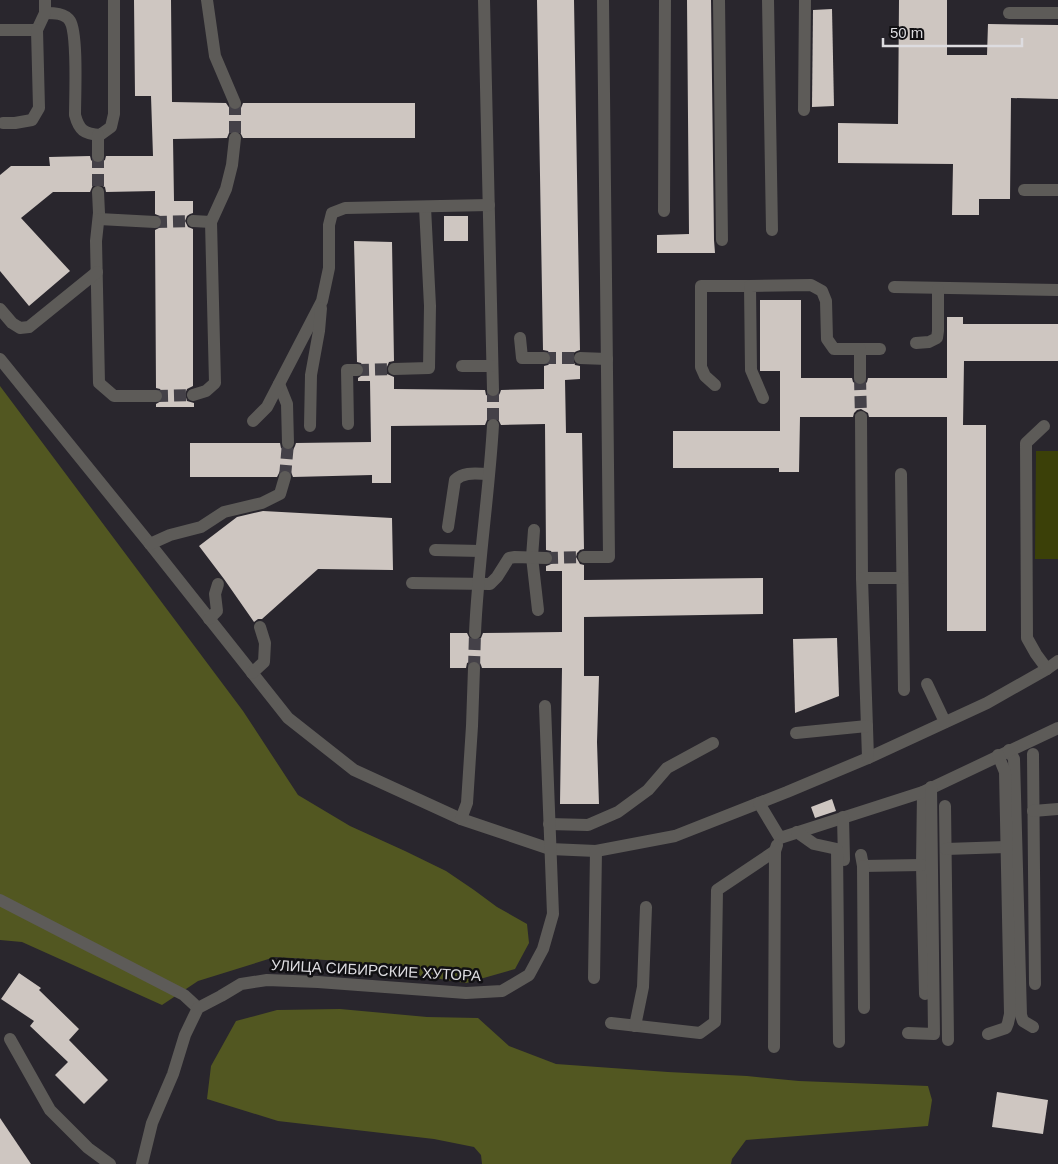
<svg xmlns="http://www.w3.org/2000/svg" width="1058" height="1164" font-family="Helvetica,sans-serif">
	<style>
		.green { fill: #3b4008 }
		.forest { fill: #525721 }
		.building { fill: #cec6c1 }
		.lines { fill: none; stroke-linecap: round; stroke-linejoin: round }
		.minor-tunnel { stroke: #444148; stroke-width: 12; stroke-dasharray: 12 6; stroke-linecap: butt }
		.minor { stroke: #5d5b58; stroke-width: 12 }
		.labels { text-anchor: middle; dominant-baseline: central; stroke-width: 5; stroke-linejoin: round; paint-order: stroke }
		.street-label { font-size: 15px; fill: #dddce0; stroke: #111013 }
	</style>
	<rect width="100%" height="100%" fill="#29262d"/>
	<path class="green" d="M 1036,451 L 1058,451 L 1058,559 L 1035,559 Z"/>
	<g class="forest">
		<path d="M 0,386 L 243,711 L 298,795 L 350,826 L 405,851 L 446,871 L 474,890 L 497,907 L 527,924 L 529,943 L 515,969 L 466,983 L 401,973 L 342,961 L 275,957 L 198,981 L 162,1005 L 22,942 L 0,940 Z"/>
		<path d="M 340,1009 L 427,1017 L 478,1018 L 509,1046 L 556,1064 L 668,1072 L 747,1076 L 799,1081 L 928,1086 L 932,1100 L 928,1126 L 746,1140 L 732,1159 L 731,1164 L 482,1164 L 481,1155 L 474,1147 L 434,1139 L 278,1121 L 207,1099 L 211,1066 L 236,1021 L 277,1010 Z"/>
	</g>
	<g class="building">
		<path d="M 134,0 L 171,0 L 172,102 L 226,103 L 230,109 L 235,111 L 241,108 L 243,103 L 415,103 L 415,138 L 243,138 L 240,132 L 235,130 L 229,133 L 227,138 L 173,139 L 174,201 L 193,201 L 193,213 L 190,214 L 187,216 L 185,221 L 188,227 L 193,229 L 193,386 L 187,389 L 185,394 L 187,401 L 194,403 L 194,407 L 156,407 L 156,404 L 163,400 L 164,396 L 160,389 L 156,388 L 155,230 L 161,227 L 163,222 L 160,216 L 155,214 L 155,191 L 106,192 L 105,187 L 98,184 L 93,185 L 90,192 L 53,192 L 21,218 L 70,271 L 29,306 L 0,271 L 0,175 L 11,166 L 50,166 L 49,157 L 90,156 L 91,160 L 94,163 L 98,164 L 105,160 L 106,156 L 153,156 L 151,96 L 135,96 Z"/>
		<path d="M 537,0 L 574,0 L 580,350 L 577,351 L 573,353 L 572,358 L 575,365 L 580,366 L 580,379 L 565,380 L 566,433 L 582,433 L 584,549 L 580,550 L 577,553 L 576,557 L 580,564 L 584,565 L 584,580 L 763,578 L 763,614 L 584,617 L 584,676 L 599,676 L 597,742 L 599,804 L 560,804 L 562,668 L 482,668 L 481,665 L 479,661 L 474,660 L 467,663 L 466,668 L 450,668 L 450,633 L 467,633 L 470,639 L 475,641 L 481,638 L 483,633 L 562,632 L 562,571 L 546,571 L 546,566 L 549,565 L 553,563 L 554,558 L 551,551 L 546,550 L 545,424 L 501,425 L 498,419 L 493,417 L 487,420 L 485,425 L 391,426 L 391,483 L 372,483 L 372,475 L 293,477 L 291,472 L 287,469 L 280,471 L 277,477 L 190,477 L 190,443 L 280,443 L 281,448 L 288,451 L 293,450 L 295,446 L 296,443 L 371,442 L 370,381 L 358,381 L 358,378 L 364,374 L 365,370 L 361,363 L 357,362 L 354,241 L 392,242 L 394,361 L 389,362 L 386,369 L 387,374 L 394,377 L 394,389 L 485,390 L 486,395 L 493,398 L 498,397 L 500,393 L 501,390 L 544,389 L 544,366 L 548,365 L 551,362 L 552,358 L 548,351 L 543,350 Z"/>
		<path d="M 687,0 L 711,0 L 714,240 L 715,253 L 657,253 L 657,235 L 689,234 Z"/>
		<path d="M 899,0 L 947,0 L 947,55 L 987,55 L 988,24 L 1058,25 L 1058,99 L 1011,98 L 1010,199 L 979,199 L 979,215 L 952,215 L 953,164 L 838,163 L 838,123 L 898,124 Z"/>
		<path d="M 832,9 L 834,106 L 812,107 L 813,10 Z"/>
		<rect x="444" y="216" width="24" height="25"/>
		<path d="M 760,300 L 801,300 L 801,378 L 852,378 L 853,382 L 860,386 L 864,385 L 867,382 L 868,378 L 947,378 L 947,317 L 963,317 L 963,324 L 1058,324 L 1058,361 L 964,361 L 963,425 L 986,425 L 986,631 L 947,631 L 947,417 L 869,417 L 868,413 L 861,409 L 857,410 L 854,413 L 853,417 L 800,417 L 799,472 L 779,472 L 779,468 L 673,468 L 673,431 L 780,431 L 780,371 L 760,371 Z"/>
		<path d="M 263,511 L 392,518 L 393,570 L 318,569 L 262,619 L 258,619 L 254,622 L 224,579 L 199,546 L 237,517 Z"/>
		<path d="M 837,638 L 839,696 L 795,713 L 793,639 Z"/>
		<path d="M 832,799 L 836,811 L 815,818 L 811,807 Z"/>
		<path d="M 19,973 L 41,988 L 39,990 L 79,1029 L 69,1040 L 108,1080 L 84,1104 L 55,1075 L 68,1062 L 30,1026 L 34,1021 L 1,999 Z"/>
		<path d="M 997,1092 L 1048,1100 L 1043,1134 L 992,1127 Z"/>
		<path d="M 0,1118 L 31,1164 L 0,1164 Z"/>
	</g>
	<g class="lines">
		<g class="minor-tunnel">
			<path d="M 235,103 L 235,138"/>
			<path d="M 98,156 L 98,192"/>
			<path d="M 155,222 L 193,221"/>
			<path d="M 544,358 L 580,358"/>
			<path d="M 357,370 L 394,369"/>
			<path d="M 860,378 L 861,417"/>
			<path d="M 493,390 L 493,425"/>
			<path d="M 156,396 L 193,395"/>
			<path d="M 285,477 L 288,443"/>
			<path d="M 546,558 L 584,557"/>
			<path d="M 474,668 L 475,633"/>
		</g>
		<g class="minor">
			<path d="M 207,0 L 215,56 L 235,103"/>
			<path d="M 484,0 L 493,390"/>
			<path d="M 719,0 L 722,240"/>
			<path d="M 768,0 L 772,230"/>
			<path d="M 45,13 C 54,13 65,13 70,21 C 78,34 75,96 75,115 C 79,130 84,134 100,135 L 111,127 L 114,114 L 114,0"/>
			<path d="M 1009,13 L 1058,13"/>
			<path d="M 0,30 L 37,30 L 45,13 L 45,0"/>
			<path d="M 804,110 L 805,0"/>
			<path d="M 3,123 L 15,123 L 32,120 L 39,108 L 37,30"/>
			<path d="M 98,135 L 98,156"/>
			<path d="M 1024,190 L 1058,190"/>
			<path d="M 98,192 L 99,213 L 96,241 L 99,383 L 114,396 L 156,396"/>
			<path d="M 664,211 L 665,0"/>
			<path d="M 99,219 L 155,222"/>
			<path d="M 193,221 L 211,222"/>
			<path d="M 894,287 L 1058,290"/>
			<path d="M 0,309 L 12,323 L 20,328 L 29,327 L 97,272"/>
			<path d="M 520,338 L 522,358 L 544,358"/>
			<path d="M 916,343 L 929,342 L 937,338 L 938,331 L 938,289"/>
			<path d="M 860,349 L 880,349"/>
			<path d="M 580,358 L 607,359"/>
			<path d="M 0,359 L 150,544 L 288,718 L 354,770 L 461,819 L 550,849 L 596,851 L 675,836 L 787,792 L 868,758 L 987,703 L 1047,669 L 1058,661"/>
			<path d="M 462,366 L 492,366"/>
			<path d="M 394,369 L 429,368 L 430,306 L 425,207"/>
			<path d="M 279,384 L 287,404 L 288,443"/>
			<path d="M 715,385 L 705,376 L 701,367 L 701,286 L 750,286"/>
			<path d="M 193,395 L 206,391 L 215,383 L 211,222 L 226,189 L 232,165 L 235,138"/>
			<path d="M 763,398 L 751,370 L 750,286 L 811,285 L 822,291 L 826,301 L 827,339 L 834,349 L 860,349 L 860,378"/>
			<path d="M 861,417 L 862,578 L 868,758"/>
			<path d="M 253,421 L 267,407 L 322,301 L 329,268 L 329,225 L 332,213 L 345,208 L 489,205"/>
			<path d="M 348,424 L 347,370 L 357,370"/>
			<path d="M 310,426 L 311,375 L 319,331 L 321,308"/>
			<path d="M 1044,426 L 1026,443 L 1027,638 L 1036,654 L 1047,669"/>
			<path d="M 901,474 L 904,690"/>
			<path d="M 448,527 L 455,480 C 465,471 477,474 489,474"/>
			<path d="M 534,530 L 532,557 L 538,610"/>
			<path d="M 150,544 L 170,535 L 201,527 L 224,512 L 262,503 L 280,494 L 285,477"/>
			<path d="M 435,550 L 481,551"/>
			<path d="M 584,557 L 609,557 L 603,0"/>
			<path d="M 862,578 L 902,578"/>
			<path d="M 412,583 L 490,584 L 497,577 L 509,558 L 515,557 L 546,558"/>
			<path d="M 209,619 L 217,611 L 215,594 L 218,584"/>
			<path d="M 475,633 C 478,563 489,495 493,425"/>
			<path d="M 252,673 L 264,662 L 265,643 L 260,627"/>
			<path d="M 927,684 L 945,722"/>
			<path d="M 796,733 L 867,726"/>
			<path d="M 1009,750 L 1014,759 L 1021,1015 L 1023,1021 L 1033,1027"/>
			<path d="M 1033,754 L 1035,984"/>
			<path d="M 923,792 L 922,865 L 925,994"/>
			<path d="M 759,803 L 780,838 L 923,792 L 1058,728"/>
			<path d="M 945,806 L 948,1040"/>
			<path d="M 1033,811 L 1058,809"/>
			<path d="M 843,817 L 844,860"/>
			<path d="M 461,819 L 467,803 L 472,726 L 474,668"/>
			<path d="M 549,824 L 588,825 L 618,812 L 648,790 L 667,768 L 713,743"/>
			<path d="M 797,832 L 814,844 L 837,849 L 839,1042"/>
			<path d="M 946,849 L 1006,847"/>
			<path d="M 861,855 L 863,866 L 922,865"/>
			<path d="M 863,866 L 864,1008"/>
			<path d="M 0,900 L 184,995 L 198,1008"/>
			<path d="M 594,978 L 596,851"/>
			<path d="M 611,1023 L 700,1033 L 715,1022 L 717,890 L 775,851"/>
			<path d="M 635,1026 L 643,987 L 646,907"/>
			<path d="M 908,1033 L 934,1034 L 931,787"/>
			<path d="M 988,1034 L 1006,1028 L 1008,1023 L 1010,1014 L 1005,772 L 998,755"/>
			<path d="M 10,1039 L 50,1110 L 88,1148 L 110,1164"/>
			<path d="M 774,1047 L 775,851 L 777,845"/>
			<path d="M 142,1164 L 152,1123 L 173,1074 L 185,1035 L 198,1008 L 221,996 L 241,984 L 267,980 L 318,982 L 466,993 L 502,991 L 529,975 L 543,949 L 553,914 L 545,706"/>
		</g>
	</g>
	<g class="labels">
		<g class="street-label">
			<text transform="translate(376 970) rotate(3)">УЛИЦА СИБИРСКИЕ ХУТОРА</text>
		</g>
	</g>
	<path d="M883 38v8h139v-8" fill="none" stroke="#dddce0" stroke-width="2.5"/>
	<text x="890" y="38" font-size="15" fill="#dddce0" stroke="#111013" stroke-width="4" paint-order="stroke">50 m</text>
</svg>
